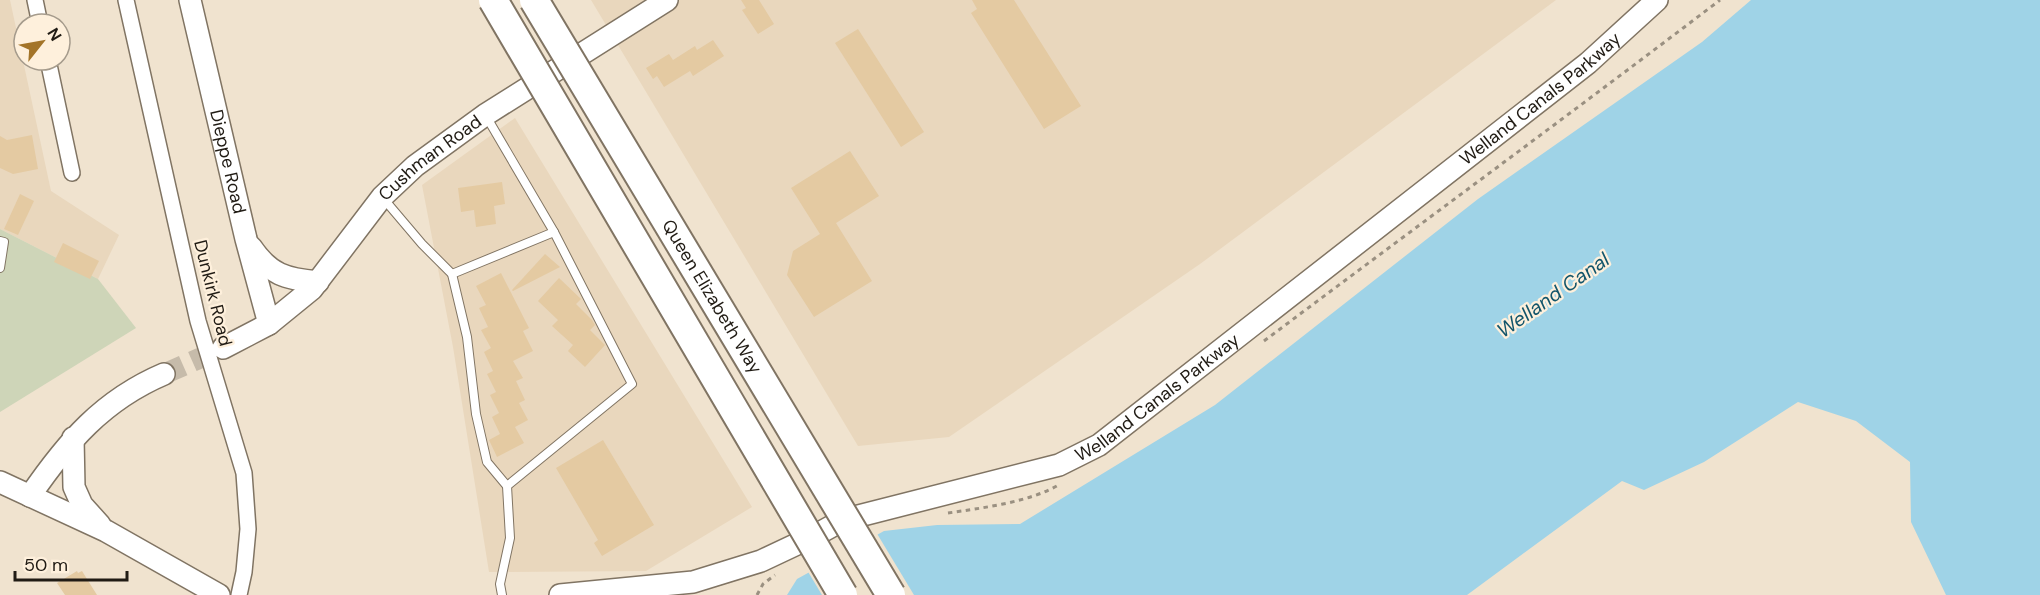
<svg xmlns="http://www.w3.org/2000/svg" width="2040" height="595" font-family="'DM Sans',sans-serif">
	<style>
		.built { fill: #e9d7bd }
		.green { fill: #ced5b8 }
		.water { fill: #9fd3e7 }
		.pier { fill: #f0e3cf }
		.building { fill: #e4caa2 }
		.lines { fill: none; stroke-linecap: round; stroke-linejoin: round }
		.secondary-tunnel { stroke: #c6bbaa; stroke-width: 21; stroke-dasharray: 21 10; stroke-linecap: butt }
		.lane-casing { stroke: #807463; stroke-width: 10 }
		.street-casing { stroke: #807463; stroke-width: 18 }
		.secondary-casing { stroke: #807463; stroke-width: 24 }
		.path { stroke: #9a9081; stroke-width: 3; stroke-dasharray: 4.5 4.5; stroke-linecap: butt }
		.lane { stroke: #fff; stroke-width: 8 }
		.street { stroke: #fff; stroke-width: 15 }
		.secondary { stroke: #fff; stroke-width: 21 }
		.highway-bridge-casing { stroke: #807463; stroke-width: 32; stroke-linecap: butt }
		.highway-bridge { stroke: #fff; stroke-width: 28 }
		.labels { text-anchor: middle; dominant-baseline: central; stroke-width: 4.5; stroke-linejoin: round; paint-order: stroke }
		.street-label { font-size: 18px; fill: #201b14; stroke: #fef0dc }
		.water-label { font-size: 20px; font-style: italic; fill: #12556b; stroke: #fef0dc }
	</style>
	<rect width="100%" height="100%" fill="#f0e3cf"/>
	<g class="built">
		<path d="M 0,0 L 10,0 L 51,191 L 119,235 L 98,279 L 0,229 Z"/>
		<path d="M 591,0 L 1556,0 L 1200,264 L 949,437 L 858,446 Z"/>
		<path d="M 515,118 L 752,507 L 646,571 L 489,572 L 453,347 L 422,185 Z"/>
	</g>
	<path class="green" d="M 0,229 L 98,279 L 136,328 L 0,412 Z"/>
	<path class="water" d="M 1751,0 L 2040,0 L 2040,595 L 1946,595 L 1911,522 L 1910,462 L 1856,421 L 1798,402 L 1704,462 L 1644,490 L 1622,481 L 1467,595 L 787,595 L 797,579 L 884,531 L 937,525 L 1020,524 L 1215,405 L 1478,199 L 1702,42 Z"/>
	<path class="pier" d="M 876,532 L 914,595 L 822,595 L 807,570 Z"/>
	<g class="building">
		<path d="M 741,0 L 759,0 L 774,24 L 758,34 L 742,10 L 746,8 Z"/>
		<path d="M 972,0 L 1014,0 L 1081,106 L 1044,129 L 971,13 L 977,9 Z"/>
		<path d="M 858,29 L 924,132 L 901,147 L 835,43 Z"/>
		<path d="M 713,40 L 724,56 L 693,76 L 690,71 L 664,87 L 657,76 L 653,79 L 646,68 L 669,54 L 673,60 L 695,46 L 697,50 Z"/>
		<path d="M 32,135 L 38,169 L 13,174 L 0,168 L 0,136 L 7,140 Z"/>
		<path d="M 850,151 L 879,196 L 836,223 L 872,281 L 814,317 L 787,275 L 793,251 L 820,234 L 791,188 Z"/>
		<path d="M 502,182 L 505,204 L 494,206 L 496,224 L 476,227 L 474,210 L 461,212 L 458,188 Z"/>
		<path d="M 20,194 L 34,201 L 18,235 L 4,229 Z"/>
		<path d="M 63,243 L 99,261 L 90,279 L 54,262 Z"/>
		<path d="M 545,254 L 560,267 L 513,291 L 512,290 Z"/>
		<path d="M 501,273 L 529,328 L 523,331 L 533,351 L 513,361 L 523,378 L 516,381 L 525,400 L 519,403 L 528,420 L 515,427 L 524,443 L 497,457 L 489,440 L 500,434 L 492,417 L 499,413 L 490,395 L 496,392 L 487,374 L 493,371 L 484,352 L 491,348 L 481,330 L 488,327 L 479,308 L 486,305 L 476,286 Z"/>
		<path d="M 559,278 L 581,299 L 576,304 L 592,320 L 595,325 L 590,330 L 605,345 L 585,367 L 568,351 L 573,345 L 552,326 L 558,320 L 538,301 Z"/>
		<path d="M 603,440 L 654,525 L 602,556 L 594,543 L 598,540 L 556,468 Z"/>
		<path d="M 77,571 L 78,573 L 82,571 L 97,595 L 65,595 L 57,583 Z"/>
	</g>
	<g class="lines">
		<path class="secondary-tunnel" d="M 164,374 L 223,348"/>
		<defs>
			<g id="lane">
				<path d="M 486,116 L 554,232 L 632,384 L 507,486"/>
				<path d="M 383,198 L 422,244 L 452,274 L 467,337 L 476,414 L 487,462 L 507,486 L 510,538 L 500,584 L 502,595"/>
				<path d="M 0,241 L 4,242 L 0,268"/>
				<path d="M 452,274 L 554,232"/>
			</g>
			<g id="street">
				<path d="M 35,0 L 40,24"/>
				<path d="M 126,0 L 198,321 L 244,473 L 248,529 L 244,572 L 239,595"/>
				<path d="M 48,60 L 72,173"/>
			</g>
			<g id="secondary">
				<path id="s1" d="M 190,0 L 246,239 L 269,324"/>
				<path d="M 251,247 C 270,275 286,279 318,282"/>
				<path id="s2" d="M 223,348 L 269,324 L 312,289 L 382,197 L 415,166 L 485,115 L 667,0"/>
				<path d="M 73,438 L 74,487 L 82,505 L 100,525"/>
				<path d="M 0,482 L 106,531 L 219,595"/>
				<path d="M 30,496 C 67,442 103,400 164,374"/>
				<path id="s3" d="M 560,595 L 693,582 L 761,561 L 814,536 L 843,520 L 1059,465 L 1099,445 L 1588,63 L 1657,0"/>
			</g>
		</defs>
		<use href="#lane" class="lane-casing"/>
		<use href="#street" class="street-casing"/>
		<use href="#secondary" class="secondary-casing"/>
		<g class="path">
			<path d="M 1264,341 C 1416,227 1569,115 1720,0"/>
			<path d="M 948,513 C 982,508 1031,502 1060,484"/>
			<path d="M 757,595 L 763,584 L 775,575"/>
		</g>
		<use href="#lane" class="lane"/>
		<use href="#street" class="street"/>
		<use href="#secondary" class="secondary"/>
		<defs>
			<g id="highway-bridge">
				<path d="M 493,0 L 843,595"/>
				<path id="s4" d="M 534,0 L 891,595"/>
			</g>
		</defs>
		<use href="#highway-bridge" class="highway-bridge-casing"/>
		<use href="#highway-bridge" class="highway-bridge"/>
	</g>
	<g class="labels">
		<g class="street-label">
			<text stroke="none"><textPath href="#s3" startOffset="1125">Welland Canals Parkway</textPath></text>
			<text stroke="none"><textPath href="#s2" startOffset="285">Cushman Road</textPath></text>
			<text stroke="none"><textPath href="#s1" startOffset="166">Dieppe Road</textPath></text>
			<text transform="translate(213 293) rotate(76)">Dunkirk Road</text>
			<text stroke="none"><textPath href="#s4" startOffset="346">Queen Elizabeth Way</textPath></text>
			<text stroke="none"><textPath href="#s3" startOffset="639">Welland Canals Parkway</textPath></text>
		</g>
		<g class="water-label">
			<text transform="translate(1553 295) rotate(-35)">Welland Canal</text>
		</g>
	</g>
	<g transform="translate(42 42) rotate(59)"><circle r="28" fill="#fef0dc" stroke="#a59b8c" stroke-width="1.5"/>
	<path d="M0-4.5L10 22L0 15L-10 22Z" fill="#a37428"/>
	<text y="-9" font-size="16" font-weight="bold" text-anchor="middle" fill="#201b14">N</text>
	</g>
	<path d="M15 571v9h112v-9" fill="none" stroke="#201b14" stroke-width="3"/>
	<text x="24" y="571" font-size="18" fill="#201b14" stroke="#fef0dc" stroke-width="4.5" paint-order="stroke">50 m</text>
</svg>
